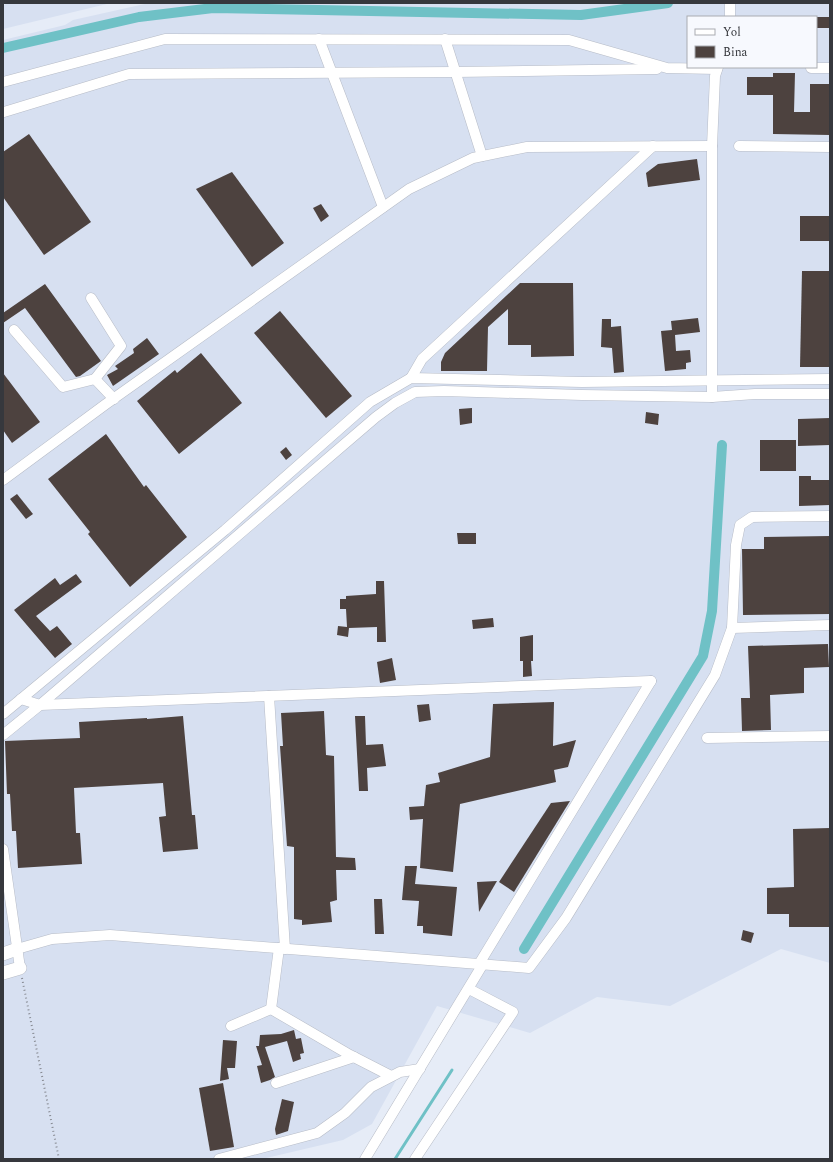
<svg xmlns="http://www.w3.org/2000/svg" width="833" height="1162" font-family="Spectral,serif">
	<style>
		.built { fill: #d7e0f1; fill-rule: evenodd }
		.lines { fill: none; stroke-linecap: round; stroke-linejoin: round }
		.stream { stroke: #6fc1c6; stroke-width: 3 }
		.canal { stroke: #6fc1c6; stroke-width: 10 }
		.building { fill: #4d423f }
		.minor-casing { stroke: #b7bcc7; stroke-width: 11 }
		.major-casing { stroke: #b7bcc7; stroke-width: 14 }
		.path { stroke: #868991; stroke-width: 2; stroke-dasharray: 1 3; stroke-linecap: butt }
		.minor { stroke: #fff; stroke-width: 10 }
		.major { stroke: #fff; stroke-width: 13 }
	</style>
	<rect width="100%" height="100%" fill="#e6ecf7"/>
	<g class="built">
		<path d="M 7,3 L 111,3 L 3,29 L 3,6 Z"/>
		<path d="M 149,3 L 830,3 L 830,963 L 781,949 L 670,1006 L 597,997 L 530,1033 L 437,1006 L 372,1124 L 343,1140 L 262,1159 L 3,1159 L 3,40 L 65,25 L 73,20 ZM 688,17 L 816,17 L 816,67 L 688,67 Z"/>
	</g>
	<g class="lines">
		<path class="stream" d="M 395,1159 L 452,1070"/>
		<g class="canal">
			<path d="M 3,48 L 139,17 L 213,8 L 581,15 L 668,3"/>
			<path d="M 524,949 L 703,656 L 712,611 L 722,445"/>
		</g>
	</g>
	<g class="building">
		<rect x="816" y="17" width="14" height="11"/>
		<path d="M 773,73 L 795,73 L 794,112 L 810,112 L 810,84 L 830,84 L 830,135 L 773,134 L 773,95 L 747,95 L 747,77 L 773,77 Z"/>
		<path d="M 29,134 L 91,222 L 44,255 L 3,197 L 3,152 Z"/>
		<path d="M 697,159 L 700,180 L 648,187 L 646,173 L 658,164 Z"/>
		<path d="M 232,172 L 284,243 L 252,267 L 196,189 Z"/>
		<path d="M 321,204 L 329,216 L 321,222 L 313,208 Z"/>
		<rect x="800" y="216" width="30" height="25"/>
		<path d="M 802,271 L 830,271 L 830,367 L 800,367 Z"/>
		<path d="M 520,283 L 573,283 L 574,356 L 531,357 L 531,345 L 508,345 L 508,309 L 488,327 L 487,371 L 441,371 L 441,362 L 445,353 Z"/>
		<path d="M 45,284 L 101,361 L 80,376 L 76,377 L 25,308 L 3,323 L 3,313 Z"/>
		<path d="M 280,311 L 352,396 L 326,418 L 254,333 Z"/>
		<path d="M 698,318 L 700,332 L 675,335 L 676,351 L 690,350 L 691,362 L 686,363 L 686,369 L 665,371 L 661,331 L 672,330 L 671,321 Z"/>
		<path d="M 602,319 L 611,319 L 611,327 L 621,326 L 624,372 L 614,373 L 612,348 L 601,347 Z"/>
		<path d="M 147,338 L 159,354 L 113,386 L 107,375 L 118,369 L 115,366 L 134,353 L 133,349 Z"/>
		<path d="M 201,353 L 242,403 L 179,454 L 137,401 L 175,370 L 177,373 Z"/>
		<path d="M 3,373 L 40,422 L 12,443 L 3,430 Z"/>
		<path d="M 472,408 L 472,423 L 460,425 L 459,409 Z"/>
		<path d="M 646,412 L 659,414 L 658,425 L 645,423 Z"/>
		<path d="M 830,418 L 830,445 L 798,446 L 798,419 Z"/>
		<path d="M 106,434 L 144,487 L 146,485 L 187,537 L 130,587 L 88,534 L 90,532 L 48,479 Z"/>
		<rect x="760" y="440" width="36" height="31"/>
		<path d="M 286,447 L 292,455 L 286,460 L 280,452 Z"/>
		<path d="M 799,476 L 811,476 L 811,480 L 830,480 L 830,505 L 799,506 Z"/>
		<path d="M 17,494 L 33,514 L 26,519 L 10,499 Z"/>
		<path d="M 457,533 L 476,533 L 476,544 L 458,544 Z"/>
		<path d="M 830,536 L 830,614 L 743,615 L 742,549 L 764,549 L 764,537 Z"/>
		<path d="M 76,574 L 82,582 L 36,616 L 50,631 L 57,626 L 72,644 L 55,658 L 14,610 L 55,578 L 60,585 Z"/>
		<path d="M 376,581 L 384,581 L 386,642 L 377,642 L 377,627 L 349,628 L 348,637 L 337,635 L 338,626 L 347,627 L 346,609 L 340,609 L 340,599 L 346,599 L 346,596 L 376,594 Z"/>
		<path d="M 493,618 L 494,627 L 473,629 L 472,620 Z"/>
		<path d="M 533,635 L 533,661 L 531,661 L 532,676 L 523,677 L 523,661 L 520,661 L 520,637 Z"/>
		<path d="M 828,644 L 829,667 L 804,668 L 804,693 L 770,695 L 771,730 L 742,731 L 741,698 L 750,698 L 748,646 Z"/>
		<path d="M 392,658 L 396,680 L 380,683 L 377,662 Z"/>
		<path d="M 554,702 L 553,746 L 576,740 L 568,767 L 554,770 L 556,782 L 460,804 L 453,872 L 420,868 L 423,819 L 410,820 L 409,807 L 424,806 L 426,785 L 440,782 L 438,773 L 490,757 L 493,704 Z"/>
		<path d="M 429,704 L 431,720 L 419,722 L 417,705 Z"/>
		<path d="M 324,711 L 326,755 L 334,756 L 336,857 L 355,858 L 356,870 L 336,870 L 337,900 L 330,902 L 332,922 L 302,925 L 302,920 L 294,919 L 294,847 L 287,846 L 280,746 L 283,746 L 281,713 Z"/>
		<path d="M 183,716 L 192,815 L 195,815 L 198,849 L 163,852 L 159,817 L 166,816 L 163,783 L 74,788 L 76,833 L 80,833 L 82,864 L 18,868 L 16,831 L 12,831 L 10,794 L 7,794 L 5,741 L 80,738 L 79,722 L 147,718 L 147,719 Z"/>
		<path d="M 355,716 L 365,716 L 366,745 L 383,744 L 386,766 L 367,768 L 368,791 L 359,791 Z"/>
		<path d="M 570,801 L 514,892 L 499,882 L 551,803 Z"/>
		<path d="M 830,828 L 830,927 L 789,927 L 789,914 L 767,914 L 767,888 L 794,887 L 793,829 Z"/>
		<path d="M 405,866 L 417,866 L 415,884 L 457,887 L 452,936 L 423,933 L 423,926 L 417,926 L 419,901 L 402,900 Z"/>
		<path d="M 497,881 L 479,912 L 477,882 Z"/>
		<path d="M 374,899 L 382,899 L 384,934 L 375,934 Z"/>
		<path d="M 743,930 L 754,933 L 751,943 L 741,940 Z"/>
		<path d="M 294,1030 L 296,1039 L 301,1038 L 304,1053 L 300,1054 L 301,1059 L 293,1062 L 287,1041 L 265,1047 L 275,1077 L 270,1080 L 261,1083 L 257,1066 L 262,1065 L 256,1046 L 259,1046 L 260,1035 L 281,1034 Z"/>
		<path d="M 223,1040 L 237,1041 L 235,1068 L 227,1068 L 229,1079 L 220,1081 Z"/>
		<path d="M 223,1083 L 234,1147 L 210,1151 L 199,1088 Z"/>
		<path d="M 282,1099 L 294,1102 L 288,1131 L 276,1135 L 275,1129 Z"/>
	</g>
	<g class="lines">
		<defs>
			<g id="minor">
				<path d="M 730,17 L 730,3"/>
				<path d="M 319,39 L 383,207"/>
				<path d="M 445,39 L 482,156"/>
				<path d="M 811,68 L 830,68"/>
				<path d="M 3,82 L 165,39 L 569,40 L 667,68 L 717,69"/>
				<path d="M 4,112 L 129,74 L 455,72 L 657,69"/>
				<path d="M 739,146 L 830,147"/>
				<path d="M 91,298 L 121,346 L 95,379 L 114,399"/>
				<path d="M 14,330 L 63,387 L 95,379"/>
				<path d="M 411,378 L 422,359 L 653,146"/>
				<path d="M 712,397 L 712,146 L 715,76 L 718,67"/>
				<path d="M 3,480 L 106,404 L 409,189 L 473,158 L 527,147 L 712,146"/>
				<path d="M 732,628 L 830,625"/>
				<path d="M 269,696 L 285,949"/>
				<path d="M 21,699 L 40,705 L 651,681"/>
				<path d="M 3,714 L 225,530 L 370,402 L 411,378 L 582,382 L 830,379"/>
				<path d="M 3,735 L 40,705 L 376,417 L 395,403 L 415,392 L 444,391 L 582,395 L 712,397 L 755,394 L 830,394"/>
				<path d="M 707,738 L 830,736"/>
				<path d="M 3,849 L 20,968"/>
				<path d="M 17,949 L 52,939 L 110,935 L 529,968 L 566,918 L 715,675 L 732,628 L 736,545 L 740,525 L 752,517 L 830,516"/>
				<path d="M 479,964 L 651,681"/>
				<path d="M 271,1009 L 279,948"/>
				<path d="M 231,1026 L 271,1009 L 350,1055 L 391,1076"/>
				<path d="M 276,1083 L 354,1057"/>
				<path d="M 219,1159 L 317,1133 L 345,1113 L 371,1087 L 400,1072 L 420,1069"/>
				<path d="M 365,1159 L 483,964"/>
				<path d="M 415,1159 L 513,1012 L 469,989"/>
			</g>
			<g id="major">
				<path d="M 3,954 L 17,949"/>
				<path d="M 3,973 L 20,968"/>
			</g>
		</defs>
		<use href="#minor" class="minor-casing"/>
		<use href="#major" class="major-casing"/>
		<path class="path" d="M 22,978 L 59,1159"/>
		<use href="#minor" class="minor"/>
		<use href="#major" class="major"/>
	</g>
	<rect width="833" height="1162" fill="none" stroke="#36383d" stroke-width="8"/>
	<rect x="687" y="16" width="130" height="52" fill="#f7f9fe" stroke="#aaacb1"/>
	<rect x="695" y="29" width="20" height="6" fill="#ffffff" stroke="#aaacb1"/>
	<text x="723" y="36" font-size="12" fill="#36383d">Yol</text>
	<rect x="695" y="46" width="20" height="12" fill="#4d423f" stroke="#aaacb1"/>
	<text x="723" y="56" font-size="12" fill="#36383d">Bina</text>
</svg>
